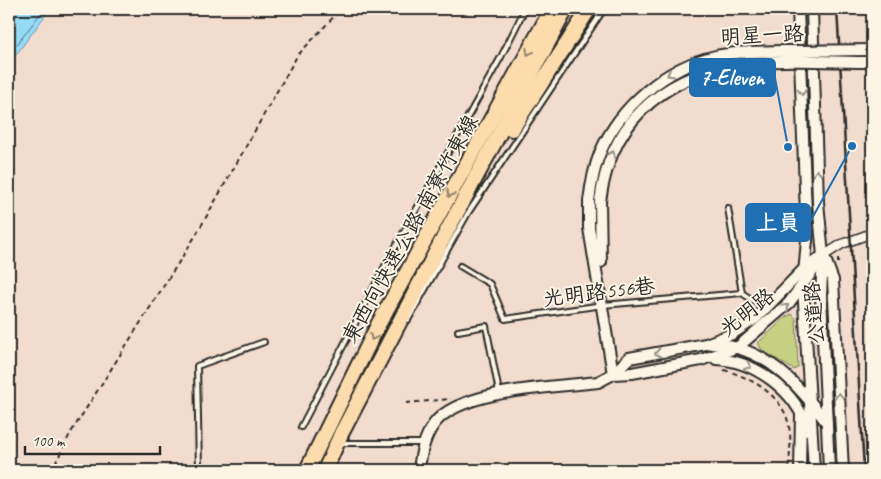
<svg xmlns="http://www.w3.org/2000/svg" width="881" height="479" font-family="Caveat,'LXGW WenKai TC',sans-serif">
	<style>
		.green { fill: #c5d083; stroke: #787e57 }
		.water { fill: #95daf7; stroke: #6b94a5 }
		.lines { fill: none; stroke-linecap: round; stroke-linejoin: round }
		.shore { stroke: #55717d; stroke-width: 1 }
		.street-tunnel { stroke: #cab9ad; stroke-width: 8; stroke-dasharray: 8 4; stroke-linecap: butt }
		.lane-casing { stroke: #2b2b2b; stroke-width: 8 }
		.street-casing { stroke: #2b2b2b; stroke-width: 11 }
		.secondary-casing { stroke: #2b2b2b; stroke-width: 14 }
		.highway-casing { stroke: #2b2b2b; stroke-width: 18 }
		.path { stroke: #2b2b2b; stroke-width: 2; stroke-dasharray: 5 4; stroke-linecap: butt }
		.lane { stroke: #fcf5e5; stroke-width: 4 }
		.street { stroke: #fcf5e5; stroke-width: 8 }
		.secondary { stroke: #fcf5e5; stroke-width: 10 }
		.highway { stroke: #fcdcac; stroke-width: 14 }
		.rail { stroke: #2b2b2b; stroke-width: 2.5 }
		.secondary-bridge-casing { stroke: #2b2b2b; stroke-width: 14; stroke-linecap: butt }
		.secondary-bridge { stroke: #fcf5e5; stroke-width: 10 }
		.oneway { stroke: #94846c }
		.oneway2 { stroke: #949088 }
		.labels { text-anchor: middle; dominant-baseline: central; stroke-width: 4; stroke-linejoin: round; paint-order: stroke }
		.street-label { font-size: 21px; fill: #2b2b2b; stroke: #fcf5e5 }
		.leader { fill: none; stroke: #1f6fb2; stroke-width: 2 }
		.callout-dot { fill: #1f6fb2; stroke: #fcf5e5; stroke-width: 2 }
		.callout { fill: #1f6fb2; stroke: #1f6fb2; stroke-width: 2 }
		.callout-label { font-size: 22px; text-anchor: middle; font-weight: bold; fill: #fff }
	</style>
	<rect width="100%" height="100%" fill="#f2dcce"/>
	<filter id="ink" filterUnits="userSpaceOnUse"><feTurbulence type="fractalNoise" baseFrequency=".02" numOctaves="2"/><feDisplacementMap in="SourceGraphic" scale="10" xChannelSelector="R" yChannelSelector="G"/><feConvolveMatrix kernelMatrix="1 2 1 2 8 2 1 2 1" color-interpolation-filters="sRGB"/></filter>
	<g filter="url(#ink)">
		<path class="green" d="M 792,314 L 796,319 L 798,367 L 794,370 L 762,350 L 758,343 L 787,316 Z"/>
		<path class="water" d="M 9,9 L 50,9 L 9,64 Z"/>
		<g class="lines">
			<path class="shore" d="M 9,55 L 44,9"/>
			<path class="street-tunnel" d="M 413,215 L 447,236"/>
			<defs>
				<g id="lane">
					<path d="M 853,56 L 872,55"/>
					<path d="M 728,208 L 742,293"/>
					<path d="M 460,266 L 490,284 L 505,319 L 603,305 L 742,293 L 764,308"/>
					<path d="M 408,320 L 468,213 L 604,9"/>
					<path d="M 458,331 L 486,326 L 499,392"/>
					<path d="M 301,427 L 385,266 L 501,57 L 525,9"/>
					<path d="M 341,443 L 423,443"/>
					<path d="M 52,470 L 53,468"/>
					<path d="M 199,470 L 197,366 L 264,342"/>
				</g>
				<path id="street" d="M 823,256 L 842,244 L 872,233"/>
				<g id="secondary">
					<path d="M 798,9 L 807,240 L 803,286 L 814,470"/>
					<path d="M 812,9 L 818,202 L 823,256 L 821,295 L 829,470"/>
					<path d="M 589,201 L 589,228 L 613,374"/>
					<path d="M 600,201 L 601,262"/>
					<path d="M 825,259 L 833,280 L 843,470"/>
					<path d="M 712,344 C 765,346 798,384 827,423"/>
					<path d="M 716,359 C 756,361 796,391 808,430"/>
					<path d="M 613,374 L 632,373 L 701,360 L 738,347 L 789,303 L 820,261"/>
					<path d="M 419,470 C 421,453 424,438 434,424 C 459,389 557,387 598,382 L 613,374 L 629,358 L 706,344 L 732,334 L 756,318 L 804,269 L 823,256"/>
					<path d="M 800,470 L 801,415"/>
				</g>
				<g id="highway">
					<path d="M 512,129 L 589,9"/>
					<path d="M 307,470 L 378,325 L 552,9"/>
					<path d="M 325,470 L 341,434 L 447,231 L 566,9"/>
				</g>
			</defs>
			<use href="#lane" class="lane-casing"/>
			<use href="#street" class="street-casing"/>
			<use href="#secondary" class="secondary-casing"/>
			<use href="#highway" class="highway-casing"/>
			<g class="path">
				<path d="M 838,258 L 838,266"/>
				<path d="M 724,370 C 750,377 785,396 789,427 C 792,441 789,456 789,470"/>
				<path d="M 406,403 L 451,399"/>
				<path d="M 55,464 L 70,434 L 196,235 L 297,56 L 341,9"/>
			</g>
			<use href="#lane" class="lane"/>
			<use href="#street" class="street"/>
			<use href="#secondary" class="secondary"/>
			<use href="#highway" class="highway"/>
			<path class="rail" d="M 837,9 L 864,470"/>
			<defs>
				<g id="secondary-bridge">
					<path d="M 589,201 C 591,185 594,168 600,153 C 620,106 666,67 716,56 C 737,51 759,52 781,51 C 811,51 842,50 872,50"/>
					<path d="M 600,201 C 605,166 616,136 642,110 C 704,49 792,62 872,62"/>
				</g>
			</defs>
			<use href="#secondary-bridge" class="secondary-bridge-casing"/>
			<use href="#secondary-bridge" class="secondary-bridge"/>
		</g>
		<defs><path id="oneway-chevron" d="M-2-3.5L2.5 0L-2 3.5" fill="none" stroke-width="1.6" stroke-linecap="round" stroke-linejoin="round" transform="scale(1.25)"/></defs>
		<g class="oneway">
			<use href="#oneway-chevron" transform="translate(529 52) rotate(119)"/>
			<use href="#oneway-chevron" transform="translate(450 194) rotate(119)"/>
			<use href="#oneway-chevron" transform="translate(373 337) rotate(116)"/>
		</g>
		<g class="oneway2">
			<use href="#oneway-chevron" transform="translate(670 74) rotate(150)"/>
			<use href="#oneway-chevron" transform="translate(802 92) rotate(88)"/>
			<use href="#oneway-chevron" transform="translate(612 154) rotate(-66)"/>
			<use href="#oneway-chevron" transform="translate(817 173) rotate(-92)"/>
			<use href="#oneway-chevron" transform="translate(786 307) rotate(-47)"/>
			<use href="#oneway-chevron" transform="translate(658 353) rotate(169)"/>
			<use href="#oneway-chevron" transform="translate(748 366) rotate(23)"/>
			<use href="#oneway-chevron" transform="translate(839 396) rotate(-93)"/>
		</g>
	</g>
	<g class="labels">
		<g class="street-label">
			<text transform="translate(762 35) rotate(-3)">明星一路</text>
			<text transform="translate(410 229) rotate(-61)">東西向快速公路 南寮竹東線</text>
			<text transform="translate(599 292) rotate(-7)">光明路556巷</text>
			<text transform="translate(747 312) rotate(-38)">光明路</text>
			<text transform="translate(814 313) rotate(-95)">公道路</text>
		</g>
	</g>
	<path class="leader" d="M788 147L775 78M852 146L810 222"/>
	<g class="callout-dot">
		<circle cx="788" cy="147" r="5"/>
		<circle cx="852" cy="146" r="5"/>
	</g>
	<g class="callout">
		<rect x="690" y="59" width="85" height="37" rx="5"/>
		<rect x="746" y="204" width="64" height="37" rx="5"/>
	</g>
	<g class="callout-label">
		<text x="732" y="85">7-Eleven</text>
		<text x="778" y="230">上員</text>
	</g>
	<rect width="881" height="479" fill="none" stroke="#fcf5e5" stroke-width="30"/>
	<rect x="15" y="15" width="851" height="449" fill="none" stroke="#2b2b2b" stroke-width="2" filter="url(#ink)"/>
	<path d="M25 446v8h135v-8" fill="none" stroke="#2b2b2b" stroke-width="2.5"/>
	<text x="32" y="446" font-size="15" fill="#2b2b2b" stroke="#fcf5e5" stroke-width="4" paint-order="stroke">100 m</text>
</svg>
